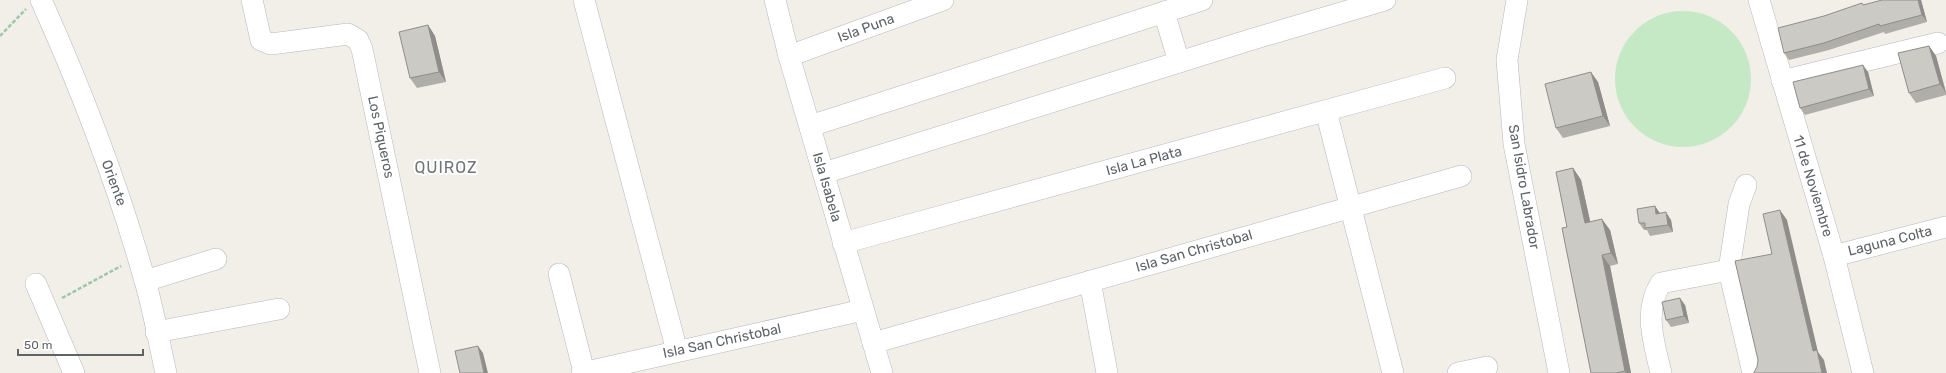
<svg xmlns="http://www.w3.org/2000/svg" width="1946" height="373" font-family="Rubik,sans-serif">
	<style>
		.green { fill: #c5e8c5 }
		.lines { fill: none; stroke-linecap: round; stroke-linejoin: round }
		.minor-casing { stroke: #b5b8bc; stroke-width: 22 }
		.path { stroke: #9cc7a9; stroke-width: 2.5; stroke-dasharray: 4 2; stroke-linecap: butt }
		.minor { stroke: #fff; stroke-width: 21 }
		.wall { fill: #afaea9 }
		.shaded-wall { fill: #8f8d8a }
		.building { fill: #cccac5; stroke: #8f8d8a }
		.labels { text-anchor: middle; dominant-baseline: central; stroke-width: 4; stroke-linejoin: round; paint-order: stroke }
		.street-label { font-size: 14px; fill: #5f6368; stroke: #fff }
		.quarter-label { font-size: 16px; letter-spacing: 1px; fill: #70757a; stroke: #fff }
	</style>
	<rect width="100%" height="100%" fill="#f1efe8"/>
	<circle class="green" cx="1683" cy="79" r="68"/>
	<g class="lines">
		<defs>
			<g id="minor">
				<path d="M 41,0 C 82,91 118,185 145,281 C 154,311 159,343 166,373"/>
				<path d="M 252,0 L 261,40 L 271,44 L 348,34 L 358,40 L 362,49 L 430,373"/>
				<path d="M 584,0 L 677,351"/>
				<path d="M 775,0 L 789,56 L 882,373"/>
				<path d="M 1517,0 L 1507,60 L 1514,144 L 1559,373"/>
				<path d="M 1759,0 L 1834,256 L 1863,373"/>
				<path d="M 1164,12 L 1179,62"/>
				<path d="M 789,56 L 943,0"/>
				<path d="M 1782,81 L 1938,43"/>
				<path d="M 1326,111 L 1393,373"/>
				<path d="M 810,126 L 1202,0"/>
				<path d="M 824,173 L 1253,39 L 1385,0"/>
				<path d="M 843,243 L 1445,78"/>
				<path d="M 1834,256 L 1946,227"/>
				<path d="M 1729,270 L 1753,373"/>
				<path d="M 559,274 L 584,372"/>
				<path d="M 145,281 L 216,259"/>
				<path d="M 1090,281 L 1107,373"/>
				<path d="M 36,284 L 74,373"/>
				<path d="M 156,332 L 279,309"/>
				<path d="M 873,343 L 1461,176"/>
				<path d="M 582,373 L 863,310"/>
				<path d="M 1458,373 L 1487,367"/>
				<path d="M 1661,373 C 1654,343 1643,311 1661,283 L 1729,270 L 1739,204 L 1746,185"/>
			</g>
		</defs>
		<use href="#minor" class="minor-casing"/>
		<g class="path">
			<path d="M 0,36 L 26,9"/>
			<path d="M 62,298 L 121,266"/>
		</g>
		<use href="#minor" class="minor"/>
	</g>
	<g class="wall">
		<path d="M 1882,0 L 1921,0 L 1927,22 L 1885,34 L 1884,32 L 1829,50 L 1789,60 L 1784,53 L 1864,5 Z"/>
		<path d="M 428,25 L 435,36 L 446,82 L 417,88 L 410,78 Z"/>
		<path d="M 1929,46 L 1936,56 L 1946,92 L 1946,95 L 1916,103 L 1909,93 Z"/>
		<path d="M 1868,72 L 1874,96 L 1805,115 L 1800,108 Z"/>
		<path d="M 1598,82 L 1610,126 L 1563,138 L 1556,128 Z"/>
		<path d="M 1573,168 L 1581,180 L 1590,222 L 1610,230 L 1618,264 L 1610,266 L 1631,373 L 1591,373 Z"/>
		<path d="M 1655,206 L 1660,213 L 1671,220 L 1673,232 L 1650,236 L 1647,230 L 1644,230 L 1639,223 Z"/>
		<path d="M 1685,305 L 1689,323 L 1671,327 L 1666,320 Z"/>
	</g>
	<g class="shaded-wall">
		<path d="M 1918,0 L 1921,0 L 1927,22 L 1922,15 Z"/>
		<path d="M 428,25 L 435,36 L 446,82 L 439,72 Z"/>
		<path d="M 1929,46 L 1936,56 L 1946,93 L 1940,84 Z"/>
		<path d="M 1863,65 L 1868,72 L 1874,96 L 1869,89 Z"/>
		<path d="M 1591,72 L 1598,82 L 1610,126 L 1603,116 Z"/>
		<path d="M 1573,168 L 1581,180 L 1593,234 L 1585,223 Z"/>
		<path d="M 1655,206 L 1660,214 L 1656,214 Z"/>
		<path d="M 1780,210 L 1787,220 L 1818,352 L 1824,360 L 1827,373 L 1822,373 L 1813,351 Z"/>
		<path d="M 1666,212 L 1671,220 L 1673,232 L 1668,225 Z"/>
		<path d="M 1602,219 L 1610,230 L 1618,264 L 1611,253 Z"/>
		<path d="M 1602,255 L 1610,266 L 1631,373 L 1626,373 L 1625,371 Z"/>
		<path d="M 1680,298 L 1685,305 L 1689,323 L 1684,316 Z"/>
		<path d="M 478,346 L 483,353 L 488,373 L 484,373 Z"/>
	</g>
	<g class="building">
		<path d="M 1882,0 L 1918,0 L 1922,15 L 1880,26 L 1879,24 L 1824,43 L 1784,53 L 1778,28 L 1824,16 L 1862,3 L 1863,5 Z"/>
		<path d="M 428,25 L 439,72 L 410,78 L 399,32 Z"/>
		<path d="M 1929,46 L 1940,84 L 1909,93 L 1898,53 Z"/>
		<path d="M 1863,65 L 1869,89 L 1800,108 L 1793,82 Z"/>
		<path d="M 1591,72 L 1603,116 L 1556,128 L 1545,84 Z"/>
		<path d="M 1573,168 L 1585,223 L 1602,219 L 1611,253 L 1602,255 L 1625,371 L 1616,373 L 1591,373 L 1562,228 L 1567,227 L 1556,172 Z"/>
		<path d="M 1655,206 L 1656,214 L 1666,212 L 1668,225 L 1645,228 L 1645,223 L 1639,223 L 1637,209 Z"/>
		<path d="M 1780,210 L 1813,351 L 1817,350 L 1822,373 L 1754,373 L 1754,372 L 1757,367 L 1758,360 L 1735,261 L 1772,254 L 1763,214 Z"/>
		<path d="M 1680,298 L 1684,316 L 1666,320 L 1662,302 Z"/>
		<path d="M 478,346 L 484,373 L 460,373 L 455,351 Z"/>
	</g>
	<g class="labels">
		<g class="street-label">
			<text transform="translate(866 28) rotate(-20)">Isla Puna</text>
			<text transform="translate(381 137) rotate(78)">Los Piqueros</text>
			<text transform="translate(1144 161) rotate(-15)">Isla La Plata</text>
			<text transform="translate(114 183) rotate(70)">Oriente</text>
			<text transform="translate(1813 186) rotate(73)">11 de Noviembre</text>
			<text transform="translate(827 187) rotate(74)">Isla Isabela</text>
			<text transform="translate(1524 187) rotate(80)">San Isidro Labrador</text>
			<text transform="translate(1890 241) rotate(-14)">Laguna Colta</text>
			<text transform="translate(1194 251) rotate(-16)">Isla San Christobal</text>
			<text transform="translate(722 341) rotate(-12)">Isla San Christobal</text>
		</g>
		<g class="quarter-label">
			<text x="446" y="167">QUIROZ</text>
		</g>
	</g>
	<path d="M18 349v6h125v-6" fill="none" stroke="#5f6368" stroke-width="2"/>
	<text x="24" y="349" font-size="12" fill="#5f6368" stroke="#ffffff" stroke-width="3" paint-order="stroke">50 m</text>
</svg>
